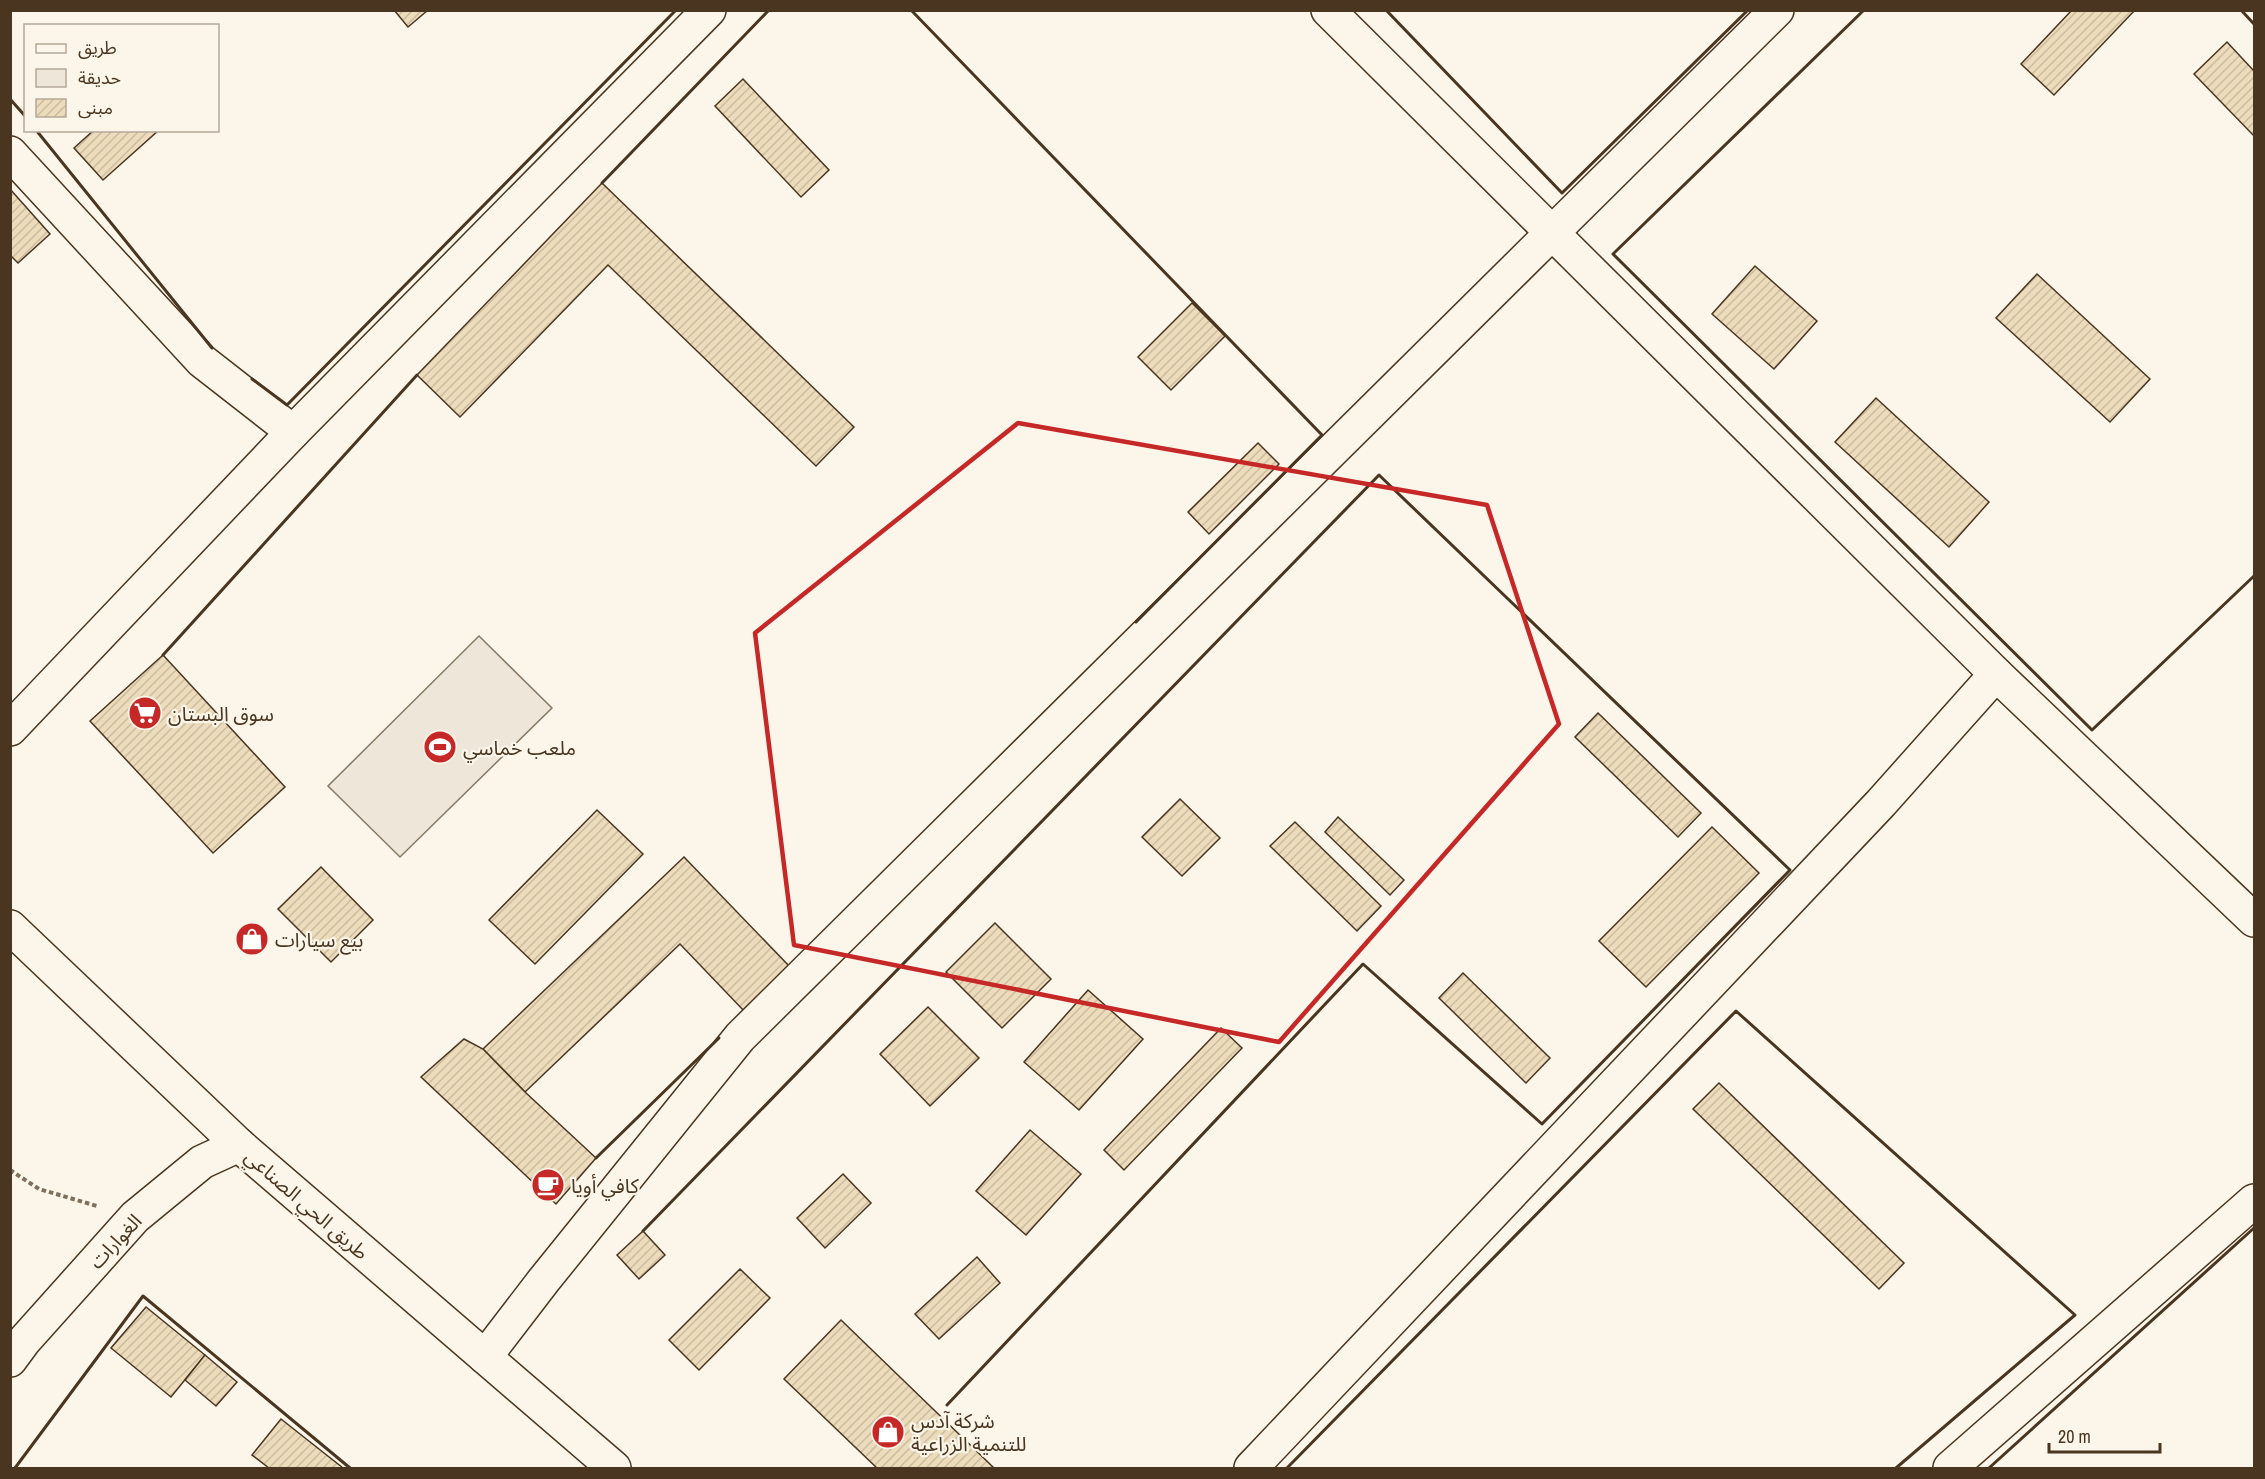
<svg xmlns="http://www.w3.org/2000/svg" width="2265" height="1479" font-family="'Archivo Narrow','Noto Sans Arabic',sans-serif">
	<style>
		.park { fill: #ede6d9; stroke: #887966; stroke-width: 1.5 }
		.building { fill: url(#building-hatch); stroke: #4a3520; stroke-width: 1.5 }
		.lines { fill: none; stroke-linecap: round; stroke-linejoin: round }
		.street-casing { stroke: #4a3520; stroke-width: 36 }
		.secondary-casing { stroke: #4a3520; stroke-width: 36 }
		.highway-casing { stroke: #4a3520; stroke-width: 36 }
		.path { stroke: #7f6f5c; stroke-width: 4; stroke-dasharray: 4.5 3; stroke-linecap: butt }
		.street { stroke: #fbf6e9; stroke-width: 33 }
		.secondary { stroke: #fbf6e9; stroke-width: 33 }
		.highway { stroke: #fbf6e9; stroke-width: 33 }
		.wall { stroke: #4a3520; stroke-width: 3 }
		.marked { fill: none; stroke: #c62828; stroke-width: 4.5; stroke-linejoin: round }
		.labels { text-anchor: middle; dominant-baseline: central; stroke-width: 4.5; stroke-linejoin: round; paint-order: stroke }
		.poi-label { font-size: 20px; fill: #4a3520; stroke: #fbf6e9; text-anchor: start }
		.street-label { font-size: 20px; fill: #4a3520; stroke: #fbf6e9 }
	</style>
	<defs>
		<pattern id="building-hatch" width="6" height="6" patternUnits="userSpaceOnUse" patternTransform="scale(1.5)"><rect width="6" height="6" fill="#ecdcbc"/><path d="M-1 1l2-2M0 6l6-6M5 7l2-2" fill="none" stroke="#ccbda1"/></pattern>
	</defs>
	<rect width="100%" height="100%" fill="#fbf6e9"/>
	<path class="park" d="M 479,636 L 552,708 L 400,857 L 328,786 Z"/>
	<g class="building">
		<path d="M 394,10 L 428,10 L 408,27 Z"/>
		<path d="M 2072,10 L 2135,10 L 2054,95 L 2021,64 Z"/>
		<path d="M 2227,42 L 2254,71 L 2254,136 L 2194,74 Z"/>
		<path d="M 743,79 L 829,170 L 801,197 L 715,106 Z"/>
		<path d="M 94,130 L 159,130 L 103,180 L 74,148 Z"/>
		<path d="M 602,183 L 854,427 L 816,466 L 608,265 L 460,417 L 417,375 Z"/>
		<path d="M 10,189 L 50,234 L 18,263 L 10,255 Z"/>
		<path d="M 1755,266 L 1817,321 L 1774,369 L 1712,314 Z"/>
		<path d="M 2037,274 L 2150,379 L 2110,422 L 1996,318 Z"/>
		<path d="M 1192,303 L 1225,336 L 1171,390 L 1138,357 Z"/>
		<path d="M 1876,398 L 1989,502 L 1949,547 L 1835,442 Z"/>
		<path d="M 1258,443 L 1279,464 L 1209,534 L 1188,512 Z"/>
		<path d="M 163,655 L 285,787 L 213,853 L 90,721 Z"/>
		<path d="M 1598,713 L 1701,813 L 1678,837 L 1575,737 Z"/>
		<path d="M 1180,799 L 1220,838 L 1182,876 L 1142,837 Z"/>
		<path d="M 597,810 L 643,854 L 535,964 L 489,920 Z"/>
		<path d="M 1338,817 L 1404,880 L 1390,895 L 1325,832 Z"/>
		<path d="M 1295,822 L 1381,906 L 1357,931 L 1270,846 Z"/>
		<path d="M 1712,827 L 1759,873 L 1646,987 L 1599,941 Z"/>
		<path d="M 684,857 L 791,968 L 745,1012 L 680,944 L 525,1092 L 483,1049 Z"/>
		<path d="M 321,867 L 373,920 L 331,962 L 278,909 Z"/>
		<path d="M 995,923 L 1051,979 L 1002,1028 L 946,972 Z"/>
		<path d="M 1463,973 L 1550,1058 L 1526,1083 L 1439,998 Z"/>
		<path d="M 1088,990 L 1143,1039 L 1079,1110 L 1024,1062 Z"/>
		<path d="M 928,1007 L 979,1058 L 930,1106 L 880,1054 Z"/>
		<path d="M 1221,1028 L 1242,1048 L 1124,1170 L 1104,1150 Z"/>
		<path d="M 464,1039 L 483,1049 L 525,1092 L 596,1158 L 556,1204 L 421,1077 Z"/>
		<path d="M 1719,1083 L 1904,1263 L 1879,1289 L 1693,1109 Z"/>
		<path d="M 1030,1130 L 1081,1174 L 1026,1235 L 976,1191 Z"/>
		<path d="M 843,1174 L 871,1203 L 825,1248 L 797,1218 Z"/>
		<path d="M 643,1231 L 665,1255 L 639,1279 L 617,1255 Z"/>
		<path d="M 977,1257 L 1000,1283 L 939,1339 L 915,1314 Z"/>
		<path d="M 740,1269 L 770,1298 L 699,1370 L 669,1340 Z"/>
		<path d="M 146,1307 L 205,1355 L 171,1397 L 111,1348 Z"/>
		<path d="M 841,1320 L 994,1468 L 877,1468 L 784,1379 Z"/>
		<path d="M 205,1355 L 237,1382 L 216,1406 L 185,1380 Z"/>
		<path d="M 281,1419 L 343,1468 L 269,1468 L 252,1455 Z"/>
	</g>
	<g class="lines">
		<defs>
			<g id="street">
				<path d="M 1328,10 L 1996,674 L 2254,920"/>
				<path d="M 10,153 L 202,361 L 293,432"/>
				<path d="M 10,729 L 293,432 L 709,10"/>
				<path d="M 1251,1468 L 1881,803 L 1996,674"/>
				<path d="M 1950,1468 L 2254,1201"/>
			</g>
			<g id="secondary">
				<path d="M 485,1357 L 544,1280 L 740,1037 L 1777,10"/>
				<path d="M 10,1360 L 24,1341 L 135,1217 L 202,1162 L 239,1145"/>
			</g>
			<path id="highway" d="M 10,927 L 239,1145 L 614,1468"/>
		</defs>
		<use href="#street" class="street-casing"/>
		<use href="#secondary" class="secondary-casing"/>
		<use href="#highway" class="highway-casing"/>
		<path class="path" d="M 10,1170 L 39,1189 L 97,1206"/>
		<use href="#street" class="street"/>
		<use href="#secondary" class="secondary"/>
		<use href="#highway" class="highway"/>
		<g class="wall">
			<path d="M 911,10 L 1322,435 L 1136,622"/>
			<path d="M 1386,10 L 1562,193 L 1748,10"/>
			<path d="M 1864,10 L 1613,254 L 2092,730 L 2254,576"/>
			<path d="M 2241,10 L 2254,24"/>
			<path d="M 10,99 L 26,117"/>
			<path d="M 36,130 L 212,348"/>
			<path d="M 602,183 L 769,10"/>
			<path d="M 252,379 L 287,405 L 676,10"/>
			<path d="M 163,655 L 417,375"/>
			<path d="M 596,1158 L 719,1038"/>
			<path d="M 643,1231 L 1379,475 L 1790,870 L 1542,1124 L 1363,964 L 947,1405"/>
			<path d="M 15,1468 L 143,1296 L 350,1468"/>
			<path d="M 1287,1468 L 1736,1011 L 2075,1315 L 1896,1468"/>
			<path d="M 1989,1468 L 2254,1228"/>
		</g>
	</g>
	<path class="marked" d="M 1018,423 L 1487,505 L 1559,724 L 1279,1042 L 794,945 L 755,633 Z"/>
	<defs>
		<symbol id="supermarket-disc" viewBox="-11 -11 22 22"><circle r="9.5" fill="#c62828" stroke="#fbf6e9"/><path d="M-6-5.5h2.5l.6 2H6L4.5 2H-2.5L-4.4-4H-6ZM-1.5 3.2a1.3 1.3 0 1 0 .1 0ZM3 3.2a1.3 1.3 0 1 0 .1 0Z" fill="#fff"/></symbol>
		<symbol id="stadium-disc" viewBox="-11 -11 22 22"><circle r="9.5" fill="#c62828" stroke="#fbf6e9"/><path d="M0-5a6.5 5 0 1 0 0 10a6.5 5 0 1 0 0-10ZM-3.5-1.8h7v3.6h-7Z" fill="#fff"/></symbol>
		<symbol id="shop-disc" viewBox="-11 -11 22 22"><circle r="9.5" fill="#c62828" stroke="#fbf6e9"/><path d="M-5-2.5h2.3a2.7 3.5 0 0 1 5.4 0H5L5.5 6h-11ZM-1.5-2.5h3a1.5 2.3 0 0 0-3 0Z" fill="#fff"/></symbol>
		<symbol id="cafe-disc" viewBox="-11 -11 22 22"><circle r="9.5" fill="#c62828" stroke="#fbf6e9"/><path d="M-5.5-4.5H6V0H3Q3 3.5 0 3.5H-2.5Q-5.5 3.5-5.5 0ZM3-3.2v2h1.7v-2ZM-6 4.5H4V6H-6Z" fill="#fff"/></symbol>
	</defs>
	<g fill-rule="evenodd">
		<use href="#supermarket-disc" x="126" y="694" width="38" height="38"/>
		<use href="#stadium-disc" x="421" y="728" width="38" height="38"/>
		<use href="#shop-disc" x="233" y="920" width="38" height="38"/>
		<use href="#cafe-disc" x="529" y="1166" width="38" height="38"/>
		<use href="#shop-disc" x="869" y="1413" width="38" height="38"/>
	</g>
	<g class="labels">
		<g class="poi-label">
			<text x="168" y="713">سوق البستان</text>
			<text x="463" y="747">ملعب خماسي</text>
			<text x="275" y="939">بيع سيارات</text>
			<text x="571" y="1185">كافي أويا</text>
			<text x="911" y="1420">شركة آدس<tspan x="911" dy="23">للتنمية الزراعية</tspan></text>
		</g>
		<g class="street-label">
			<text transform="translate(307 1204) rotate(41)">طريق الحي الصناعي</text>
			<text transform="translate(115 1241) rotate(-47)">الغوارات</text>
		</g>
	</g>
	<rect width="2265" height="1479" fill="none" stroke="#4a3520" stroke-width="24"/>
	<rect x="24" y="24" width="195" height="108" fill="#fbf6e9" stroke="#b4a999" stroke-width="1.5"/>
	<rect x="36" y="44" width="30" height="9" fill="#fbf6e9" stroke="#b4a999" stroke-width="1.5"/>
	<text x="78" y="54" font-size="18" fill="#4a3520">طريق</text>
	<rect x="36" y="69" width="30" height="18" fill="#ede6d9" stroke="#b4a999" stroke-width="1.5"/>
	<text x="78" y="84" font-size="18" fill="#4a3520">حديقة</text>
	<rect x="36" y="99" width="30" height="18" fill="url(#building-hatch)" stroke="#b4a999" stroke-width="1.5"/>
	<text x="78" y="114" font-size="18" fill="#4a3520">مبنى</text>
	<path d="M2049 1443v9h111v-9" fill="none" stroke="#4a3520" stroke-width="3"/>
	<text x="2058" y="1443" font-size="18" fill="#4a3520" stroke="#fbf6e9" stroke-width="4.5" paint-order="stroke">20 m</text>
</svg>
